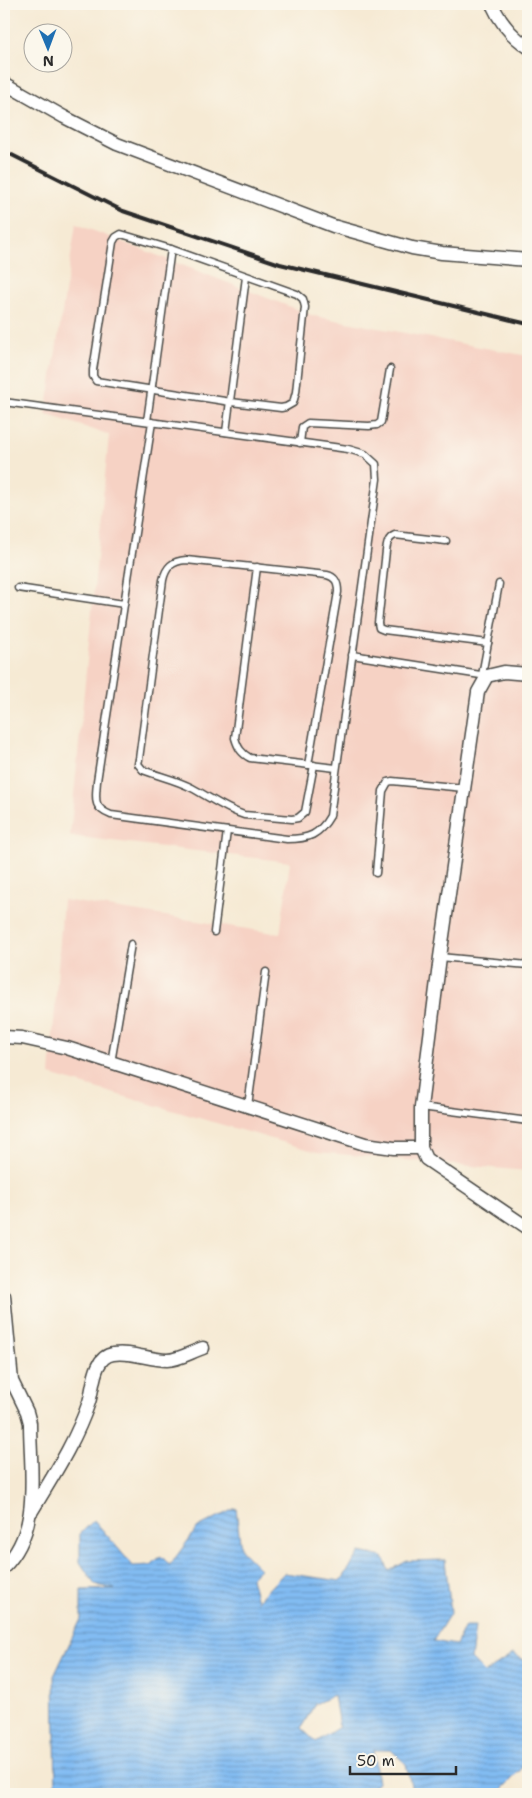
<svg xmlns="http://www.w3.org/2000/svg" width="532" height="1798" font-family="'Shantell Sans',sans-serif">
	<style>
		.built { fill: #f6d2c4 }
		.water { fill: url(#water-rules); stroke: #56748f; fill-rule: evenodd }
		.lines { fill: none; stroke-linecap: round; stroke-linejoin: round }
		.service-casing { stroke: #494844; stroke-width: 9 }
		.minor-casing { stroke: #494844; stroke-width: 15 }
		.service { stroke: #fff; stroke-width: 6 }
		.minor { stroke: #fff; stroke-width: 12 }
		.rail { stroke: #2b2b2b; stroke-width: 4 }
	</style>
	<defs>
		<pattern id="water-rules" width="6" height="5" patternUnits="userSpaceOnUse" patternTransform="scale(1.25)"><rect width="6" height="5" fill="#82bcf3"/><path d="M0 2.5h6" fill="none" stroke="#6b99c5"/></pattern>
	</defs>
	<rect width="100%" height="100%" fill="#fbf7ec"/>
	<filter id="ink" filterUnits="userSpaceOnUse"><feTurbulence type="fractalNoise" baseFrequency=".02" numOctaves="2"/><feDisplacementMap in="SourceGraphic" scale="10" xChannelSelector="R" yChannelSelector="G"/><feConvolveMatrix kernelMatrix="1 2 1 2 8 2 1 2 1" color-interpolation-filters="sRGB"/></filter>
	<filter id="wash" filterUnits="userSpaceOnUse"><feTurbulence type="fractalNoise" baseFrequency=".0096" numOctaves="4" result="noise"/><feDisplacementMap in="SourceGraphic" scale="20" xChannelSelector="R" yChannelSelector="G"/><feGaussianBlur stdDeviation="1.12" result="paint"/><feColorMatrix in="noise" values="0 0 0 0 0 0 0 0 0 0 0 0 0 0 0 0 0 1.4 0 .05"/><feComposite in="paint" operator="in"/></filter>
	<g filter="url(#wash)">
		<rect width="100%" height="100%" fill="#f6ead4"/>
		<path class="built" d="M 76,224 L 314,316 L 528,356 L 528,1171 L 317,1152 L 50,1075 L 63,900 L 280,934 L 290,862 L 70,836 L 109,435 L 46,414 Z"/>
		<path class="water" d="M 236,1508 L 241,1550 L 260,1569 L 251,1578 L 257,1601 L 284,1573 L 341,1581 L 360,1552 L 383,1557 L 389,1571 L 407,1561 L 445,1560 L 451,1612 L 433,1641 L 456,1645 L 465,1626 L 475,1626 L 471,1659 L 485,1673 L 513,1654 L 528,1662 L 528,1754 L 520,1771 L 501,1790 L 503,1794 L 413,1794 L 406,1764 L 391,1750 L 373,1750 L 378,1783 L 367,1794 L 56,1794 L 54,1676 L 81,1619 L 81,1590 L 115,1589 L 95,1585 L 80,1562 L 80,1534 L 94,1520 L 133,1566 L 151,1565 L 161,1556 L 170,1565 L 198,1527 ZM 334,1695 L 339,1727 L 316,1742 L 301,1728 L 315,1704 Z"/>
	</g>
	<g filter="url(#ink)">
		<g class="lines">
			<defs>
				<g id="service">
					<path d="M 121,234 L 171,249 L 297,294 L 303,299 L 305,307 L 296,392 L 293,403 L 286,407 L 281,408 L 231,402 L 96,381 L 93,376 L 93,370 L 113,242 L 116,237 Z"/>
					<path d="M 4,402 L 348,449 L 365,454 L 376,464 L 377,479 L 330,816 C 319,835 309,839 287,839 L 111,815 C 92,808 96,798 97,781 L 152,422"/>
					<path d="M 147,421 L 171,249"/>
					<path d="M 226,432 L 246,277"/>
					<path d="M 300,443 L 302,427 L 308,423 L 369,426 L 377,425 L 381,422 L 390,369"/>
					<path d="M 446,541 L 395,535 C 388,538 387,544 386,551 L 378,623 L 379,628 L 384,630 L 488,643"/>
					<path d="M 257,567 L 235,738 C 238,748 241,753 250,758 L 336,768"/>
					<path d="M 18,588 L 124,604"/>
					<path d="M 352,655 L 487,676"/>
					<path d="M 482,675 L 499,584"/>
					<path d="M 308,765 L 338,592 C 338,583 336,577 327,575 L 186,560 C 172,561 166,567 163,580 L 139,759 L 138,764 L 143,770 C 158,776 177,780 192,788 C 209,797 225,809 244,815 L 292,819 L 298,818 L 305,812 L 314,765"/>
					<path d="M 376,873 L 383,791 L 388,782 L 392,781 L 464,788"/>
					<path d="M 214,932 L 227,831"/>
					<path d="M 440,957 L 528,965"/>
					<path d="M 111,1063 L 131,944"/>
					<path d="M 248,1106 L 266,972"/>
					<path d="M 421,1107 L 528,1121"/>
				</g>
				<g id="minor">
					<path d="M 492,4 C 500,22 511,36 528,47"/>
					<path d="M 4,83 L 64,117 L 117,144 L 333,226 L 412,248 L 442,253 L 528,260"/>
					<path d="M 528,674 L 504,672 L 487,676 L 478,692 L 440,957 L 421,1107 L 421,1148 L 426,1159 L 528,1228"/>
					<path d="M 4,1037 L 22,1038 L 67,1048 L 365,1144 L 394,1148 L 421,1148"/>
					<path d="M 4,1296 L 12,1381 L 27,1412 L 30,1423 C 30,1472 42,1529 4,1567"/>
					<path d="M 32,1511 C 53,1476 76,1441 89,1402 C 94,1387 93,1357 113,1354 C 131,1351 149,1360 167,1360 C 179,1360 191,1352 203,1348"/>
				</g>
			</defs>
			<use href="#service" class="service-casing"/>
			<use href="#minor" class="minor-casing"/>
			<use href="#service" class="service"/>
			<use href="#minor" class="minor"/>
			<path class="rail" d="M 4,151 L 123,211 L 280,264 L 528,324"/>
		</g>
	</g>
	<rect width="532" height="1798" fill="none" stroke="#fbf7ec" stroke-width="20"/>
	<g transform="translate(48 48) rotate(179)"><circle r="24" fill="#fbf7ec" stroke="#a8a59f"/>
	<path d="M0-4L9 19L0 12L-9 19Z" fill="#1f6fb2"/>
	<text y="-8" font-size="14" font-weight="bold" text-anchor="middle" fill="#2b2b2b">N</text>
	</g>
	<path d="M350 1766v8h106v-8" fill="none" stroke="#2b2b2b" stroke-width="2.5"/>
	<text x="357" y="1766" font-size="15" fill="#2b2b2b" stroke="#fbf7ec" stroke-width="4" paint-order="stroke">50 m</text>
</svg>
